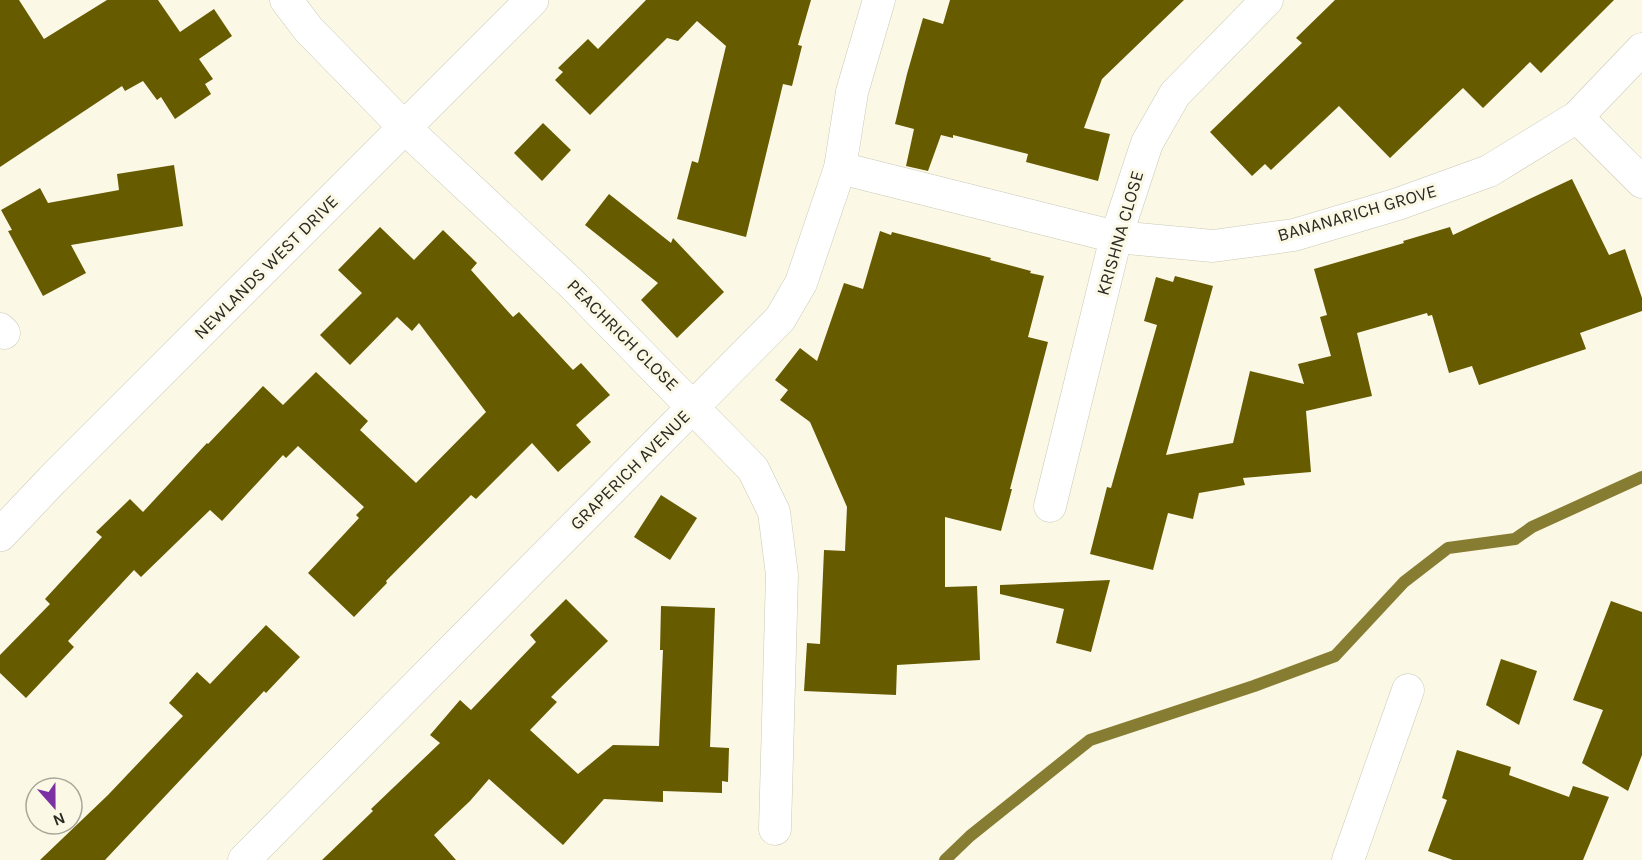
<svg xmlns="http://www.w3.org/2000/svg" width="1642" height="860" font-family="Karla,sans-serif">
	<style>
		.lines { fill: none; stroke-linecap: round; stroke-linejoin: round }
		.stream { stroke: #877d32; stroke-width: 12 }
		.building { fill: #675b00 }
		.minor-casing { stroke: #cbc9b7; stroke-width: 33 }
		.tertiary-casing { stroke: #cbc9b7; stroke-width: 34 }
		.minor { stroke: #fff; stroke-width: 32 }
		.tertiary { stroke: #fff; stroke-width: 33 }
		.labels { text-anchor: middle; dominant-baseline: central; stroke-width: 6; stroke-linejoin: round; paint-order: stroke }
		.street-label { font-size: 18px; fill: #2b2a23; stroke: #fbf8e6 }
	</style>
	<rect width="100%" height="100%" fill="#fbf8e6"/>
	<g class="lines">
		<path class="stream" d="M 945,860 L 970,836 L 1090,740 L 1254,686 L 1335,656 L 1404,582 L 1448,548 L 1515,539 L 1532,527 L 1642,477"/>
	</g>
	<g class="building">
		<path d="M 0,0 L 19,0 L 44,39 L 107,0 L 158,0 L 180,32 L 214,9 L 232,36 L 199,59 L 213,79 L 205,84 L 211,94 L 175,119 L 161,97 L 157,100 L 143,81 L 125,91 L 122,86 L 0,167 Z"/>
		<path d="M 646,0 L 811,0 L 798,45 L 802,46 L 792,86 L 783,84 L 746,237 L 677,219 L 692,161 L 698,163 L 726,46 L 697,21 L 678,41 L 667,38 L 590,115 L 555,80 L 563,72 L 558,68 L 588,39 L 598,49 Z"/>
		<path d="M 950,0 L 1184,0 L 1102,79 L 1084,128 L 1110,134 L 1098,181 L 1026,162 L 1028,154 L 953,135 L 953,138 L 941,135 L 928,171 L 906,166 L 914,129 L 895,124 L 907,74 L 923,18 L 943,24 Z"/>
		<path d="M 1335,0 L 1614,0 L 1541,73 L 1530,62 L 1483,108 L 1463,88 L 1390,158 L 1339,106 L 1271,170 L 1265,164 L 1252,176 L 1210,132 L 1302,43 L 1296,38 Z"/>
		<path d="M 543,123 L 571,150 L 542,181 L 514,153 Z"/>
		<path d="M 174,165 L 183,226 L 71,245 L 86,273 L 43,296 L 8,231 L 12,230 L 1,210 L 40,188 L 48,203 L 119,190 L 117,174 Z"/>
		<path d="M 1572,179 L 1609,255 L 1625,249 L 1642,298 L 1642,311 L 1580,333 L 1586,349 L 1479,385 L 1472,366 L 1449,373 L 1432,315 L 1428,316 L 1427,313 L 1357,333 L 1372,396 L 1306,411 L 1311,472 L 1243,478 L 1245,485 L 1199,493 L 1193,519 L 1168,513 L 1153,570 L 1090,554 L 1107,487 L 1111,488 L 1157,325 L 1144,321 L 1156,277 L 1173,282 L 1175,276 L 1213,286 L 1166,455 L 1233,443 L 1250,371 L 1304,384 L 1298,364 L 1331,356 L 1320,317 L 1327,315 L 1314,269 L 1404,243 L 1403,241 L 1450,227 L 1453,235 Z"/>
		<path d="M 609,194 L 671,243 L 673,238 L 724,292 L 677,338 L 641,300 L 658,283 L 585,225 Z"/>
		<path d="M 380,227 L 414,260 L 443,230 L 477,263 L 471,270 L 513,317 L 519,312 L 573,370 L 581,363 L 610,395 L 576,425 L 591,442 L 558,472 L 532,443 L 476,499 L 471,495 L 386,581 L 387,583 L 354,617 L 308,573 L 359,518 L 356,515 L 364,507 L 298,446 L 286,458 L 283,455 L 222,521 L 210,510 L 141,577 L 134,570 L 68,641 L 74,647 L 26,698 L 0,673 L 0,655 L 50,604 L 45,599 L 102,537 L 96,532 L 130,499 L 143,512 L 207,443 L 208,444 L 263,386 L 283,405 L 316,372 L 368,421 L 360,430 L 416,483 L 486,412 L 419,323 L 412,331 L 397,317 L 350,365 L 320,335 L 362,293 L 338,270 Z"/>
		<path d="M 880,231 L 891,235 L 892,232 L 991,258 L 990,260 L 1031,271 L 1030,273 L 1044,276 L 1028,337 L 1048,342 L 1010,489 L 1012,489 L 1001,531 L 945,517 L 945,587 L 977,586 L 980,660 L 897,665 L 896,695 L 804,691 L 807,643 L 820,644 L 824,550 L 845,551 L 847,507 L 810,422 L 780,400 L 788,390 L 775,380 L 800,348 L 817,361 L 844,283 L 863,289 Z"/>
		<path d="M 661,495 L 697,518 L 670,560 L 634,537 Z"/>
		<path d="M 1110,580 L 1091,652 L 1056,643 L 1064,609 L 1000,594 L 1000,585 Z"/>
		<path d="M 566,599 L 608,641 L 551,697 L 557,702 L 530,730 L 578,774 L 613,745 L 659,746 L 663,650 L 660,650 L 661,606 L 715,608 L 710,747 L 729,748 L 728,782 L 722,781 L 722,793 L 663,791 L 663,802 L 604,799 L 563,845 L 489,779 L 470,801 L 434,835 L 456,860 L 322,860 L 373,811 L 371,809 L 440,743 L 430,735 L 460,700 L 471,710 L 536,642 L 530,635 Z"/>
		<path d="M 1611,601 L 1642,612 L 1642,755 L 1628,791 L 1582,763 L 1603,710 L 1573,700 Z"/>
		<path d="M 266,625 L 300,657 L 266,693 L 264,691 L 105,860 L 40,860 L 108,795 L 183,716 L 169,703 L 197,672 L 210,684 Z"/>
		<path d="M 1501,659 L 1537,671 L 1519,725 L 1486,705 Z"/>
		<path d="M 1457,750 L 1511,767 L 1509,775 L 1569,797 L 1573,786 L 1609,797 L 1583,860 L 1453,860 L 1428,851 L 1447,800 L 1442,798 Z"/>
	</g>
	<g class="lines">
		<defs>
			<g id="minor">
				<path d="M 286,0 L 309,30 L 405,128 L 573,285 L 753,469 L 774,512 L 782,575 L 775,829"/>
				<path d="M 1577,117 L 1642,182"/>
				<path d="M 840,168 L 1116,237 L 1213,246 L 1294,235 L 1398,204 L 1489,171 L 1577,117 L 1642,49"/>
				<path d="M 0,329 L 4,333"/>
				<path d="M 1050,506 L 1116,237 L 1147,143 L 1175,94 L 1267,0"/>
				<path d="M 244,860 L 780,319 L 801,283 L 840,168 L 852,92 L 879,0"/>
				<path d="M 1348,860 L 1408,690"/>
			</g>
			<path id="tertiary" d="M 0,535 L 52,480 L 532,0"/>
		</defs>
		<use href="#minor" class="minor-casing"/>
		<use href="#tertiary" class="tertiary-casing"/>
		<use href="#minor" class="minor"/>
		<use href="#tertiary" class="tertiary"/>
	</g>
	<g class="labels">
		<g class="street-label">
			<text transform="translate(1357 213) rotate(-16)">BANANARICH GROVE</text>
			<text transform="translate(1120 233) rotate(-74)">KRISHNA CLOSE</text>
			<text transform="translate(266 267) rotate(-45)">NEWLANDS WEST DRIVE</text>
			<text transform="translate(623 335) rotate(45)">PEACHRICH CLOSE</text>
			<text transform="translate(630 470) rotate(-45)">GRAPERICH AVENUE</text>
		</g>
	</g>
	<g transform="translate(54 806) rotate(159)"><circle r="28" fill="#fbf8e6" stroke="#a8a698" stroke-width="1.5"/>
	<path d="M0-4.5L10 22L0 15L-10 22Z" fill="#7b31a4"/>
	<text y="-9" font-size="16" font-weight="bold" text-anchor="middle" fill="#2b2a23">N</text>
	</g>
</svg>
